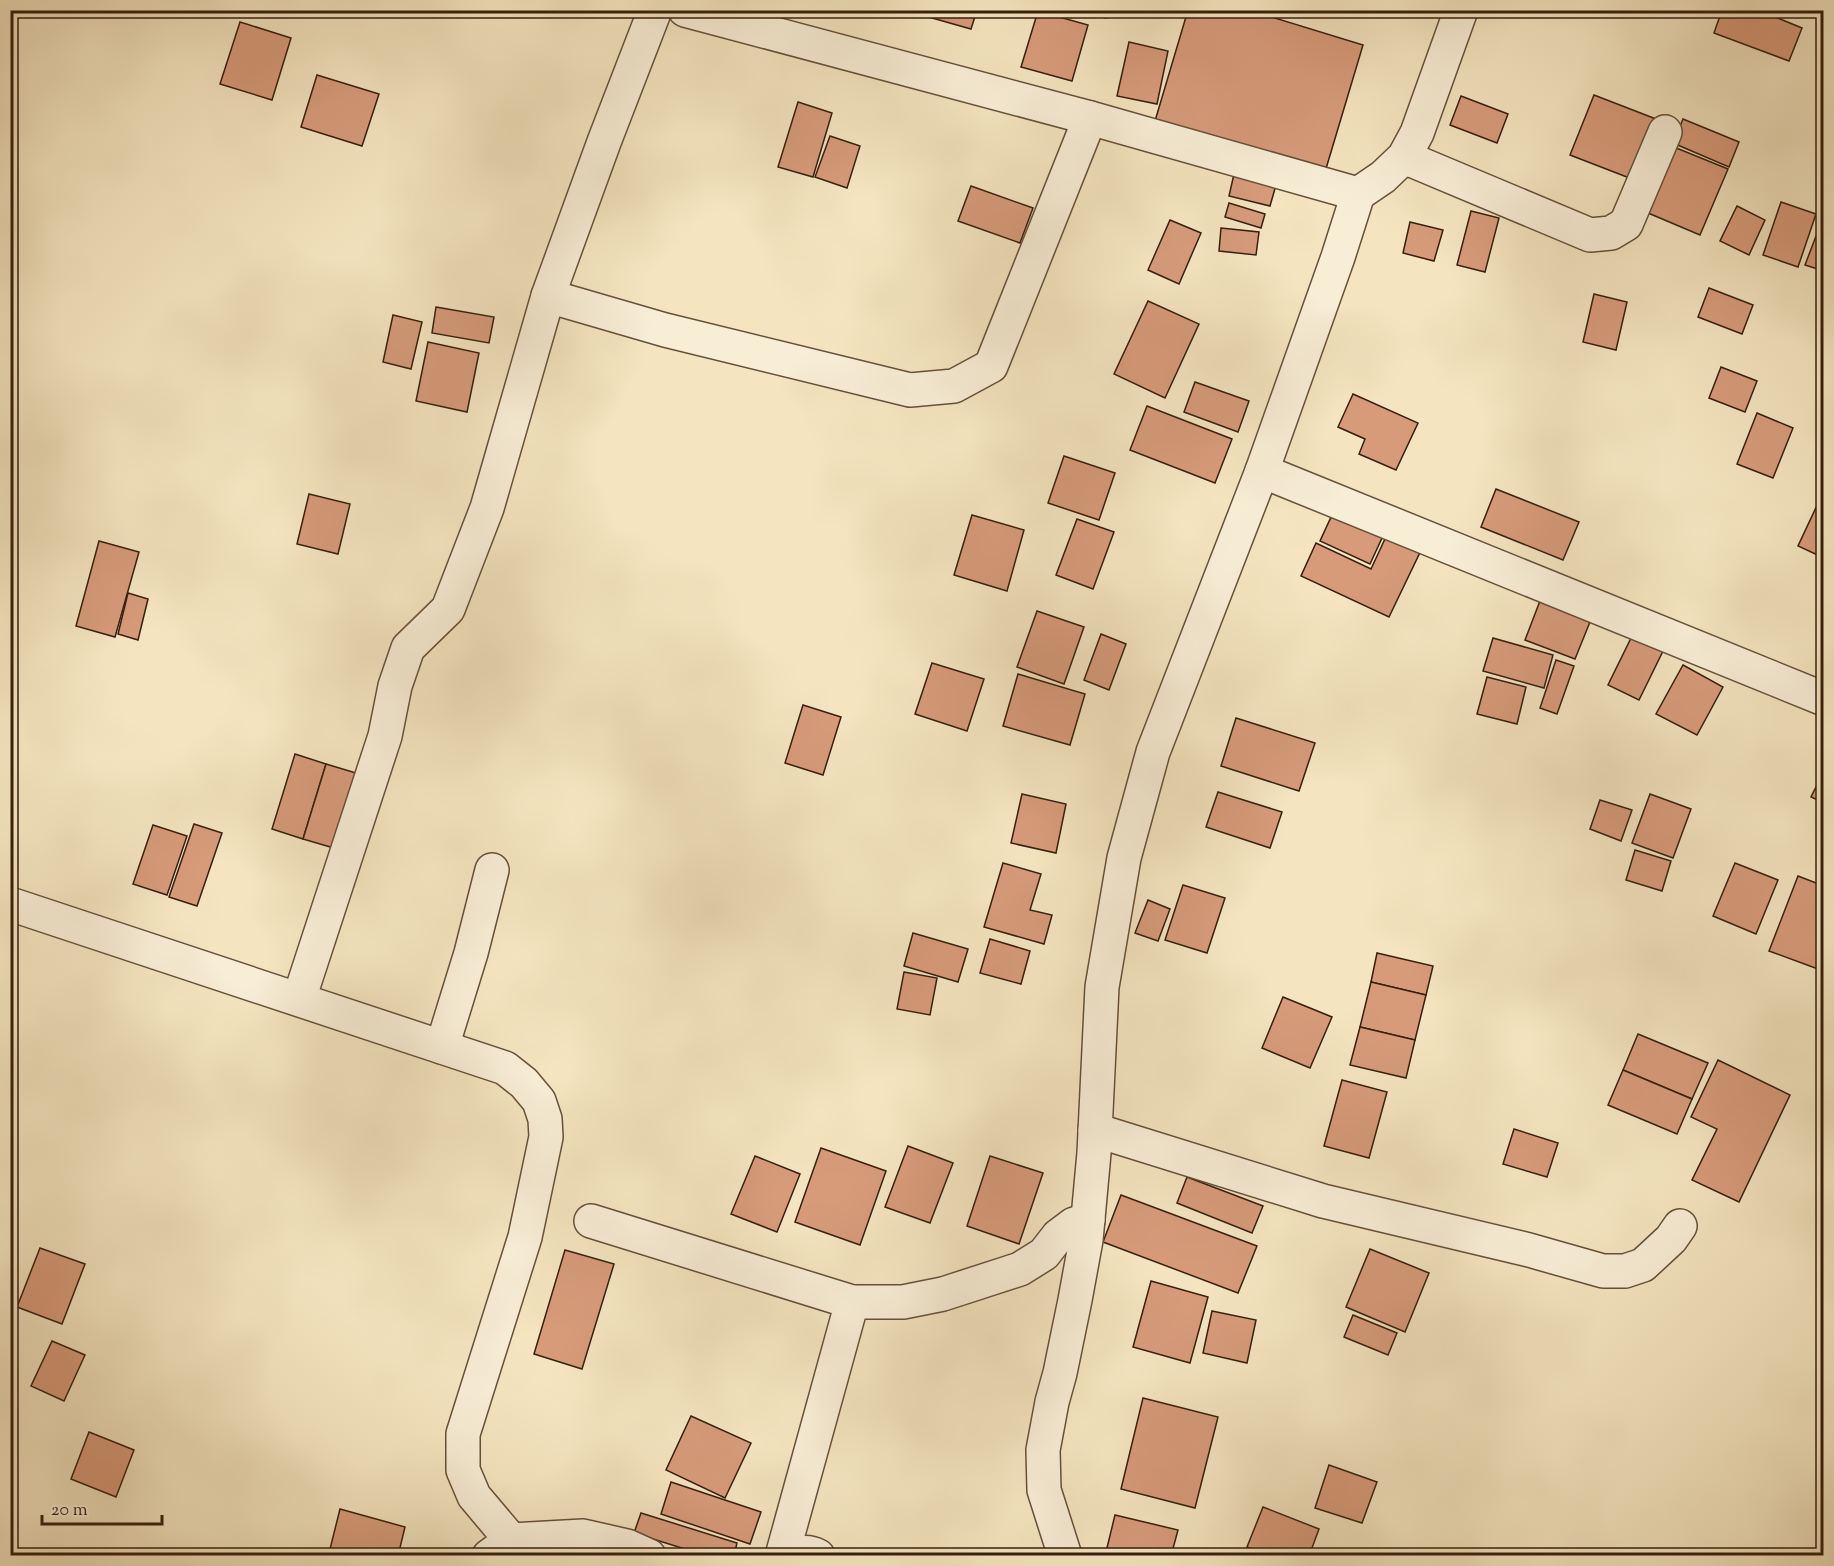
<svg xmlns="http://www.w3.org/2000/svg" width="1834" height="1566" font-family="'Sorts Mill Goudy',serif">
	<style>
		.building { fill: #d79b7a; stroke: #361f0d; stroke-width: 1.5 }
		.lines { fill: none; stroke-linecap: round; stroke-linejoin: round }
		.minor-casing { stroke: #66503a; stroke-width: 36 }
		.minor { stroke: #f8eed6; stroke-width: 33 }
	</style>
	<rect width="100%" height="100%" fill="#f4e5c0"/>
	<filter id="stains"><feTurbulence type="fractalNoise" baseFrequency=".00333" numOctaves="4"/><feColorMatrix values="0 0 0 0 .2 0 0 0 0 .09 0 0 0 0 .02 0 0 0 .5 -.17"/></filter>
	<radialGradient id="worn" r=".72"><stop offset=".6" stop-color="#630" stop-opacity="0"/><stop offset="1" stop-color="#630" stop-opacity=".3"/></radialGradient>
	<g class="building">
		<path d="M 927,10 L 977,10 L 971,29 L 925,16 Z"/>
		<path d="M 1082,10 L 1108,10 L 1106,18 Z"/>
		<path d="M 1188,10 L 1249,10 L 1363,45 L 1325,172 L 1155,121 Z"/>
		<path d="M 1361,10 L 1388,10 L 1387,17 Z"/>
		<path d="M 1722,10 L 1758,10 L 1802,28 L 1789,61 L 1714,33 Z"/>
		<path d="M 1038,11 L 1088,25 L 1072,81 L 1021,67 Z"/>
		<path d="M 240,22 L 291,38 L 272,100 L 220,84 Z"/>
		<path d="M 1129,42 L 1168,51 L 1157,104 L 1117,96 Z"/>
		<path d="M 317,75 L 379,94 L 362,146 L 301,127 Z"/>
		<path d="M 1594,95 L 1656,119 L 1632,179 L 1570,155 Z"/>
		<path d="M 1461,96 L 1508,114 L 1497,143 L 1450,125 Z"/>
		<path d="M 798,102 L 832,113 L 813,177 L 778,167 Z"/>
		<path d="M 1683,119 L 1739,142 L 1729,167 L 1673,143 Z"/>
		<path d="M 830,136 L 860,146 L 847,188 L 815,177 Z"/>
		<path d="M 1669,145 L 1728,169 L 1700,235 L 1641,210 Z"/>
		<path d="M 1234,174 L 1276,185 L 1270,206 L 1229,196 Z"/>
		<path d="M 971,186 L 1033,208 L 1020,243 L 958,221 Z"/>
		<path d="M 1781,202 L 1816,214 L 1798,267 L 1763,255 Z"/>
		<path d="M 1229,203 L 1265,214 L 1261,228 L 1225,217 Z"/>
		<path d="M 1737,206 L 1765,220 L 1749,255 L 1720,241 Z"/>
		<path d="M 1471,211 L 1499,218 L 1485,272 L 1457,265 Z"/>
		<path d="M 1824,215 L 1824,271 L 1805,265 Z"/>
		<path d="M 1170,220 L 1201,233 L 1179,284 L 1148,270 Z"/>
		<path d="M 1410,222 L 1443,230 L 1434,261 L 1403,253 Z"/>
		<path d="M 1221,228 L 1259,232 L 1256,255 L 1219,251 Z"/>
		<path d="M 1709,288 L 1753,305 L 1742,334 L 1698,317 Z"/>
		<path d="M 1594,294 L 1627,302 L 1616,350 L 1583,342 Z"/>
		<path d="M 1148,301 L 1199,324 L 1165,398 L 1114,374 Z"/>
		<path d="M 436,307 L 494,317 L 489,343 L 432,333 Z"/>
		<path d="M 393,315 L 422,322 L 411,369 L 383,362 Z"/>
		<path d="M 428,342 L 479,353 L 467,412 L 416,401 Z"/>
		<path d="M 1721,367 L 1757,381 L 1745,412 L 1709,398 Z"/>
		<path d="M 1195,382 L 1249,401 L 1238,432 L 1184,412 Z"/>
		<path d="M 1353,394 L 1418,423 L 1396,470 L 1359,454 L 1365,439 L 1338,427 Z"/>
		<path d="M 1147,406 L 1232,439 L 1215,483 L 1130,450 Z"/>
		<path d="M 1757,413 L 1793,428 L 1773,478 L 1737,464 Z"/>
		<path d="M 1064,456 L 1115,473 L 1099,520 L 1048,503 Z"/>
		<path d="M 1496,489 L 1579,522 L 1563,560 L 1481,527 Z"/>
		<path d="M 309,494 L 350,504 L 338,554 L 297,544 Z"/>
		<path d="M 1820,499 L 1824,501 L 1824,558 L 1798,546 Z"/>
		<path d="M 1338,502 L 1388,525 L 1370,564 L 1320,541 Z"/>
		<path d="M 972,515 L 1024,530 L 1007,591 L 954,575 Z"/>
		<path d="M 1077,519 L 1114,532 L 1093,589 L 1056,575 Z"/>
		<path d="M 1391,526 L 1425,542 L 1389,617 L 1301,576 L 1316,543 L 1371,569 Z"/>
		<path d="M 99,541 L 139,552 L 115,637 L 76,626 Z"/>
		<path d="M 128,593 L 148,599 L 138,640 L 118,634 Z"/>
		<path d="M 1543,593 L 1594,612 L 1575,659 L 1525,640 Z"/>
		<path d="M 1037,611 L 1084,627 L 1064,684 L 1017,667 Z"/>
		<path d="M 1101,634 L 1126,644 L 1109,690 L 1084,680 Z"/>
		<path d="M 1633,634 L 1664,649 L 1639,700 L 1608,685 Z"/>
		<path d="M 1493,638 L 1553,655 L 1544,688 L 1483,671 Z"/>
		<path d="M 1556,660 L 1574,666 L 1557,714 L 1540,708 Z"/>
		<path d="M 932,663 L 984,679 L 967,731 L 915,714 Z"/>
		<path d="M 1683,665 L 1723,687 L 1697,735 L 1656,714 Z"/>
		<path d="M 1018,674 L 1085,694 L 1070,745 L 1003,726 Z"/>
		<path d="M 1487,677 L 1526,687 L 1517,724 L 1477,714 Z"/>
		<path d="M 803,705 L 841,717 L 823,775 L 785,763 Z"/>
		<path d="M 1236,718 L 1315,743 L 1299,791 L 1221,766 Z"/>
		<path d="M 295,754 L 326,764 L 303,839 L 272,829 Z"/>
		<path d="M 326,764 L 366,776 L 344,851 L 303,839 Z"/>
		<path d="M 1824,771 L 1824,803 L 1811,797 Z"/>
		<path d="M 1218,792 L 1282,812 L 1270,848 L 1206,827 Z"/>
		<path d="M 1022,794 L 1066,804 L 1056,853 L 1011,843 Z"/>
		<path d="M 1650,794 L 1691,809 L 1673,858 L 1632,843 Z"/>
		<path d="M 1600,800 L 1632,810 L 1621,841 L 1590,829 Z"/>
		<path d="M 194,824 L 222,833 L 197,906 L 169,897 Z"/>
		<path d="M 153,825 L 187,836 L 167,895 L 133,884 Z"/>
		<path d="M 1635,850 L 1671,861 L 1662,891 L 1626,880 Z"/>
		<path d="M 1003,863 L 1041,874 L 1030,910 L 1052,915 L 1044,944 L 984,927 Z"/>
		<path d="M 1735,863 L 1778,880 L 1756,934 L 1713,916 Z"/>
		<path d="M 1798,876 L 1824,886 L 1824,955 L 1818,969 L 1769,951 Z"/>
		<path d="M 1183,885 L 1225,898 L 1207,953 L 1165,940 Z"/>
		<path d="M 1148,900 L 1170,909 L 1158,941 L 1135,933 Z"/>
		<path d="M 913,933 L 968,949 L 958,982 L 904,966 Z"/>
		<path d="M 990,939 L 1030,951 L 1021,984 L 980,973 Z"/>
		<path d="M 1377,953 L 1433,966 L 1426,995 L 1371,982 Z"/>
		<path d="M 904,972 L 937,978 L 930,1015 L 897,1009 Z"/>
		<path d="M 1371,982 L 1426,995 L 1415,1040 L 1360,1027 Z"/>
		<path d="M 1283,997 L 1332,1017 L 1310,1068 L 1262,1048 Z"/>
		<path d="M 1360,1027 L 1415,1040 L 1406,1078 L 1350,1065 Z"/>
		<path d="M 1638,1034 L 1708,1063 L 1692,1099 L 1623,1070 Z"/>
		<path d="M 1718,1060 L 1790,1095 L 1739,1202 L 1692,1180 L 1717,1129 L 1691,1117 Z"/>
		<path d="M 1623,1070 L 1692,1099 L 1677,1134 L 1608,1105 Z"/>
		<path d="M 1342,1080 L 1387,1092 L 1369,1158 L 1324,1146 Z"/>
		<path d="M 1514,1129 L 1558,1143 L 1547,1177 L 1503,1164 Z"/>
		<path d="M 908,1146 L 953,1163 L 930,1223 L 885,1207 Z"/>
		<path d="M 821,1148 L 886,1171 L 860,1245 L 795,1222 Z"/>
		<path d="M 755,1156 L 800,1174 L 777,1232 L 731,1214 Z"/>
		<path d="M 990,1156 L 1043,1173 L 1019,1244 L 967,1226 Z"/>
		<path d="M 1187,1177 L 1263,1206 L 1252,1233 L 1177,1203 Z"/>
		<path d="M 1121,1195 L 1257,1246 L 1238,1293 L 1103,1242 Z"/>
		<path d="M 40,1248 L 85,1264 L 62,1324 L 17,1307 Z"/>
		<path d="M 1370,1249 L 1429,1273 L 1405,1332 L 1346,1307 Z"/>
		<path d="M 565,1250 L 614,1264 L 582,1369 L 534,1354 Z"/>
		<path d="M 1151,1281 L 1208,1297 L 1190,1363 L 1133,1347 Z"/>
		<path d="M 1212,1311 L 1256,1320 L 1247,1363 L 1203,1353 Z"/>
		<path d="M 1353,1315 L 1397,1333 L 1388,1355 L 1344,1337 Z"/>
		<path d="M 52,1341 L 85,1355 L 64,1401 L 31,1386 Z"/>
		<path d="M 1143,1398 L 1218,1417 L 1195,1508 L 1121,1489 Z"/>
		<path d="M 691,1416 L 751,1443 L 725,1498 L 666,1470 Z"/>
		<path d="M 89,1432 L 134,1450 L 116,1497 L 71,1479 Z"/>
		<path d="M 1329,1465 L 1377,1482 L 1362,1523 L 1315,1508 Z"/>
		<path d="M 671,1482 L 761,1512 L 750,1544 L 661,1514 Z"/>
		<path d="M 1263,1507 L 1319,1529 L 1309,1556 L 1269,1556 L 1247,1547 Z"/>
		<path d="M 340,1509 L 405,1527 L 398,1556 L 338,1556 L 329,1553 Z"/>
		<path d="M 641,1513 L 737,1543 L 734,1556 L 707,1556 L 634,1533 Z"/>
		<path d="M 1115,1515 L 1178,1530 L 1171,1556 L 1105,1556 Z"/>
	</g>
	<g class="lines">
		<defs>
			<g id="minor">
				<path d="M 685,10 L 1090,118 L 1358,194"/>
				<path d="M 1404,157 L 1590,235 L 1611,233 L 1626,224 L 1665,132"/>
				<path d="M 548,296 L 665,330 L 910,390 L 954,386 L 991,366 L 1090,118"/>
				<path d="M 1262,471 L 1824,699"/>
				<path d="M 10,904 L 505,1068 L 524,1083 L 539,1101 L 545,1119 L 546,1137 L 525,1237 L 463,1434 L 463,1470 L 474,1496 L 511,1540"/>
				<path d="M 299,999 L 385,736 L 395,686 L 408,648 L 448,609 L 487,508 L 548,296 L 604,142 L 655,10"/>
				<path d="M 442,1047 L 471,953 L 492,870"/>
				<path d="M 1095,1130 L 1323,1201 L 1529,1250 L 1603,1271 L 1625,1271 L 1643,1265 L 1671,1239 L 1680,1226"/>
				<path d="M 591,1221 L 852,1302 L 903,1302 L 943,1294 L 1020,1269 L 1044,1254 L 1058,1236 L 1074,1224 L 1088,1220"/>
				<path d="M 489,1556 L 511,1540 L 583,1536 L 627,1546 L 649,1556"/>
				<path d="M 782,1556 L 852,1302"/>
				<path d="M 791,1556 C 800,1552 809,1551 818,1556"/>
				<path d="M 1065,1556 L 1044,1490 L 1043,1450 L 1052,1402 L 1060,1373 L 1075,1300 L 1086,1240 L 1094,1153 L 1102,987 L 1124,858 L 1153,752 L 1262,471 L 1338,257 L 1358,194 L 1383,177 L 1404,157 L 1417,133 L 1461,10"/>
			</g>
		</defs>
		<use href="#minor" class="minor-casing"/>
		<use href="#minor" class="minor"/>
	</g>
	<rect width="1834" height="1566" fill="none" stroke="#f4e5c0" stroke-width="36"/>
	<rect x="12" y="12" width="1810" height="1542" fill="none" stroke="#361f0d" stroke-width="3"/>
	<rect x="18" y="18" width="1798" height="1530" fill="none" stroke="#361f0d" stroke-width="1.5"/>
	<path d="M42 1515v9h120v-9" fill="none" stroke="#361f0d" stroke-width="3"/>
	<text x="51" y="1515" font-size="18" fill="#361f0d" stroke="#f8eed6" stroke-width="4.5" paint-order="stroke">20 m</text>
	<rect width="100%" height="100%" filter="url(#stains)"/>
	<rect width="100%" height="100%" fill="url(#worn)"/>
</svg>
